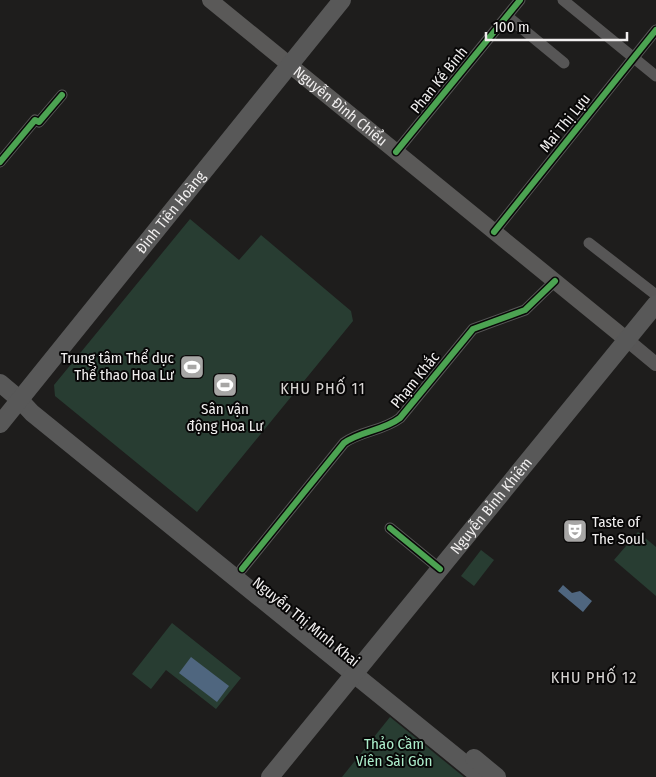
<svg xmlns="http://www.w3.org/2000/svg" width="656" height="777" font-family="'Fira Sans Condensed',sans-serif">
	<style>
		.green { fill: #283d32 }
		.water { fill: #4f667f }
		.lines { fill: none; stroke-linecap: round; stroke-linejoin: round }
		.minor { stroke: #575656; stroke-width: 11 }
		.tertiary { stroke: #575656; stroke-width: 14 }
		.secondary { stroke: #5a5958; stroke-width: 16 }
		.primary { stroke: #585858; stroke-width: 18 }
		.cycleway-casing { stroke: #080707; stroke-width: 9 }
		.cycleway { stroke: #4ca352; stroke-width: 6 }
		.labels { text-anchor: middle; dominant-baseline: central; stroke-width: 4; stroke-linejoin: round; paint-order: stroke }
		.street-label { font-size: 15px; fill: #f1efef; stroke: #080707 }
		.poi-label { font-size: 15px; fill: #f1efef; stroke: #080707; text-anchor: end }
		.park-label { font-size: 15px; fill: #aceecb; stroke: #080707 }
		.neighbourhood-label { font-size: 16px; letter-spacing: 1px; fill: #d8d5d3; stroke: #080707 }
	</style>
	<rect width="100%" height="100%" fill="#1e1d1c"/>
	<g class="green">
		<path d="M 190,219 L 239,260 L 261,235 L 351,311 L 353,321 L 197,512 L 55,396 L 54,385 Z"/>
		<path d="M 638,532 L 656,547 L 656,596 L 614,560 Z"/>
		<path d="M 481,550 L 494,560 L 474,586 L 461,576 Z"/>
		<path d="M 172,623 L 241,678 L 216,709 L 166,670 L 151,689 L 132,674 Z"/>
		<path d="M 390,717 L 464,777 L 342,777 Z"/>
	</g>
	<g class="water">
		<path d="M 563,585 L 572,593 L 580,591 L 592,601 L 583,612 L 558,591 Z"/>
		<path d="M 191,657 L 229,686 L 217,702 L 179,673 Z"/>
	</g>
	<g class="lines">
		<g class="minor">
			<path d="M 563,0 L 656,76"/>
			<path d="M 507,16 L 564,63"/>
			<path d="M 396,152 L 520,0"/>
			<path d="M 0,162 L 35,120 L 39,122 L 62,95"/>
			<path d="M 494,232 L 656,30"/>
			<path d="M 589,243 L 656,295"/>
			<path d="M 390,528 L 440,569"/>
			<path d="M 242,569 L 344,443 C 360,431 383,431 400,418 L 473,329 L 525,310 L 555,281"/>
		</g>
		<path class="tertiary" d="M 627,340 L 656,364"/>
		<path class="secondary" id="s1" d="M 210,0 L 627,340"/>
		<g class="primary">
			<path d="M 0,383 L 19,399 L 32,413 L 481,777"/>
			<path id="s2" d="M 0,424 L 342,0"/>
			<path d="M 474,758 L 497,777"/>
			<path id="s3" d="M 270,777 L 656,304"/>
		</g>
		<defs>
			<g id="cycleway">
				<path d="M 396,152 L 520,0"/>
				<path d="M 0,162 L 35,120 L 39,122 L 62,95"/>
				<path d="M 494,232 L 656,30"/>
				<path d="M 390,528 L 440,569"/>
				<path d="M 242,569 L 344,443 C 360,431 383,431 400,418 L 473,329 L 525,310 L 555,281"/>
			</g>
		</defs>
		<use href="#cycleway" class="cycleway-casing"/>
		<use href="#cycleway" class="cycleway"/>
	</g>
	<defs>
		<symbol id="stadium-square" viewBox="-11 -11 22 22"><rect x="-9" y="-9" width="18" height="18" rx="4" fill="#a7a6a5" stroke="#080707"/><path d="M0-5a6.5 5 0 1 0 0 10a6.5 5 0 1 0 0-10ZM-3.5-1.8h7v3.6h-7Z" fill="#fff"/></symbol>
		<symbol id="theatre-square" viewBox="-11 -11 22 22"><rect x="-9" y="-9" width="18" height="18" rx="4" fill="#a7a6a5" stroke="#080707"/><path d="M-5-5.5Q0-4 5-5.5V0Q5 5 0 6Q-5 5-5 0ZM-3.3-2.5H-1v1.5H-3.3ZM1-2.5H3.3v1.5H1ZM-2.8 1Q0 5.5 2.8 1Z" fill="#fff"/></symbol>
	</defs>
	<g fill-rule="evenodd">
		<use href="#stadium-square" x="178" y="353" width="28" height="28"/>
		<use href="#stadium-square" x="211" y="371" width="28" height="28"/>
		<use href="#theatre-square" x="561" y="517" width="28" height="28"/>
	</g>
	<g class="labels">
		<g class="street-label">
			<text transform="translate(439 80) rotate(-51)">Phan Kế Bính</text>
			<text stroke="none"><textPath href="#s1" startOffset="168">Nguyễn Đình Chiểu</textPath></text>
			<text transform="translate(565 123) rotate(-51)">Mai Thị Lựu</text>
			<text stroke="none"><textPath href="#s2" startOffset="272">Đinh Tiên Hoàng</textPath></text>
			<text transform="translate(415 380) rotate(-51)">Phạm Khắc</text>
			<text stroke="none"><textPath href="#s3" startOffset="350">Nguyễn Bỉnh Khiêm</textPath></text>
			<text transform="translate(306 622) rotate(39)">Nguyễn Thị Minh Khai</text>
		</g>
		<g class="poi-label">
			<text x="174" y="358">Trung tâm Thể dục<tspan x="174" dy="17">Thể thao Hoa Lư</tspan></text>
			<text x="225" y="409" text-anchor="middle">Sân vận<tspan x="225" dy="17">động Hoa Lư</tspan></text>
			<text x="592" y="522" text-anchor="start">Taste of<tspan x="592" dy="17">The Soul</tspan></text>
		</g>
		<g class="park-label">
			<text x="394" y="744">Thảo Cầm<tspan x="394" dy="17">Viên Sài Gòn</tspan></text>
		</g>
		<g class="neighbourhood-label">
			<text x="323" y="388">KHU PHỐ 11</text>
			<text x="594" y="677">KHU PHỐ 12</text>
		</g>
	</g>
	<path d="M486 32v8h141v-8" fill="none" stroke="#f1efef" stroke-width="2.5"/>
	<text x="493" y="32" font-size="15" fill="#f1efef" stroke="#080707" stroke-width="4" paint-order="stroke">100 m</text>
</svg>
